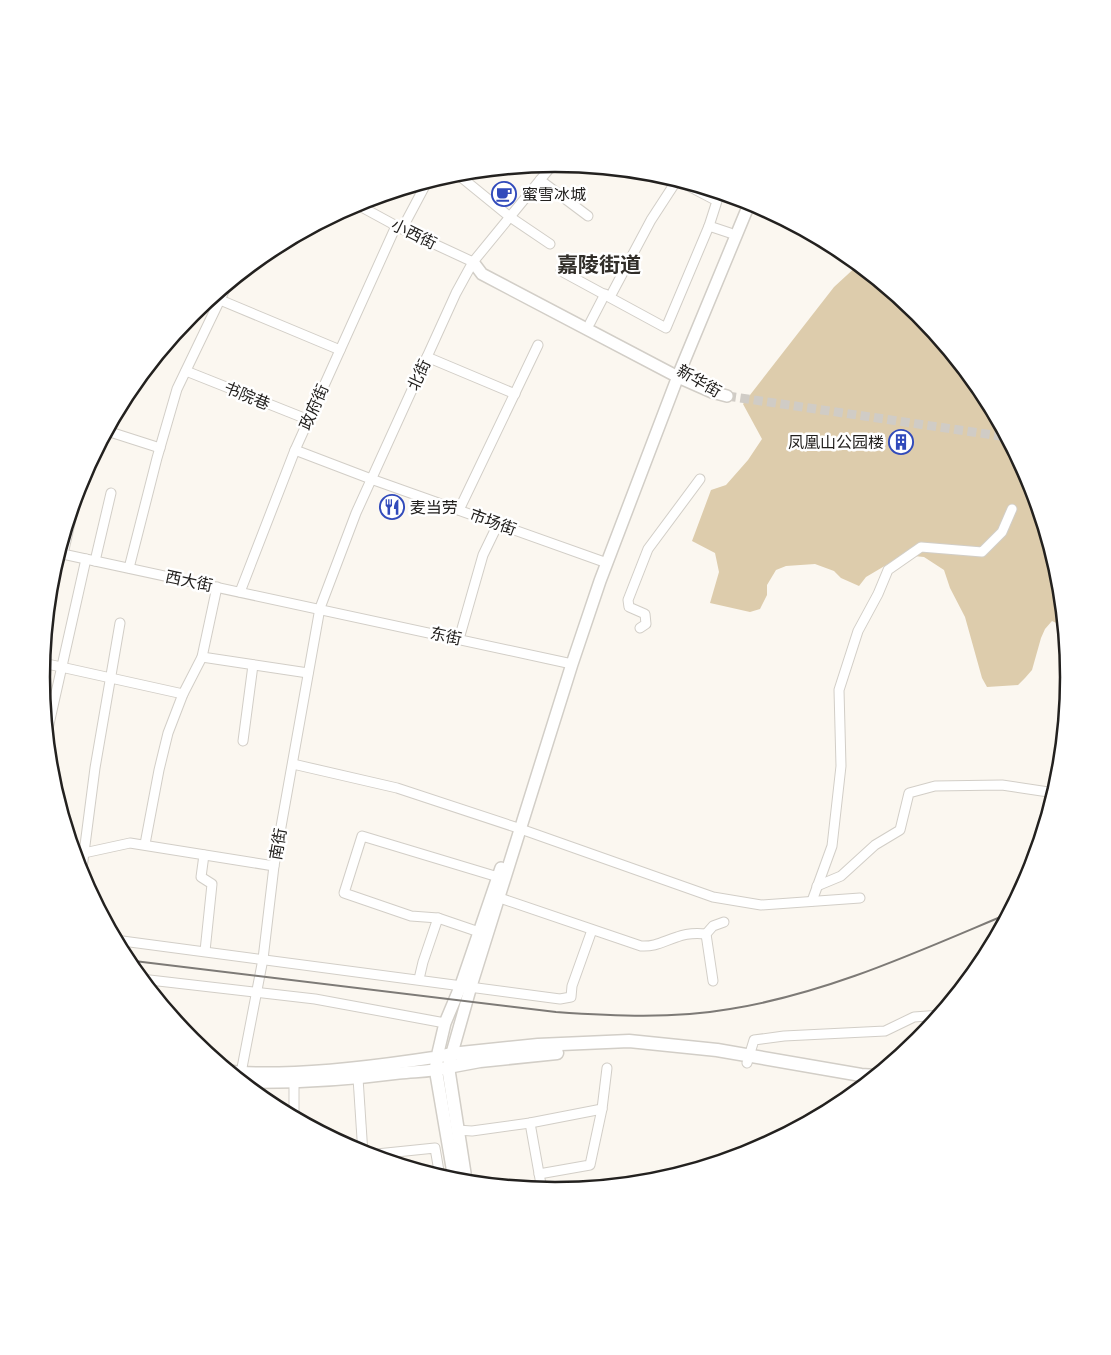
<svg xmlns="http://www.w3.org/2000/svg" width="1111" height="1355" font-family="Raleway,'Noto Sans SC',sans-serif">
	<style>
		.green { fill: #ddccac }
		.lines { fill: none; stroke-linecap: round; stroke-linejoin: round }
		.minor-tunnel { stroke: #d0ccc6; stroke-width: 9; stroke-dasharray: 9 4.5; stroke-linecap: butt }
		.minor-casing { stroke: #d2cec7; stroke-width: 11 }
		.major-casing { stroke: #d2cec7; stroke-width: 14 }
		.highway-casing { stroke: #d2cec7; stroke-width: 15 }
		.minor { stroke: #fff; stroke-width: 9 }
		.major { stroke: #fff; stroke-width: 11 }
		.highway { stroke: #fff; stroke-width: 12 }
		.rail { stroke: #7d7a76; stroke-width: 2 }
		.labels { text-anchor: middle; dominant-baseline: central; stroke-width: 5; stroke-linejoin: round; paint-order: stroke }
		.poi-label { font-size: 16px; fill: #23211f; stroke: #fff; text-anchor: start }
		.street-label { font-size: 16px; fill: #23211f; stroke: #fff }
		.district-label { font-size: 21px; font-weight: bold; fill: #312e29; stroke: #fff }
		.rim { fill: none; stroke: #23211f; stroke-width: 2.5 }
	</style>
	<rect width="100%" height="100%" fill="#fbf7f0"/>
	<path class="green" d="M 859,264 L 919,314 L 977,384 L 980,392 L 1031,481 L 1060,577 L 1065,627 L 1052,621 L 1045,629 L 1041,638 L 1032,670 L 1025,678 L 1018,685 L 987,687 L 982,678 L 965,617 L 950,588 L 944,570 L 924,557 L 914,556 L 893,561 L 866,577 L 859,586 L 841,578 L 834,571 L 815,564 L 786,566 L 776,570 L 767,585 L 767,595 L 760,609 L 750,612 L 710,603 L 719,572 L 715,553 L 692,541 L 711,490 L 726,485 L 748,460 L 762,439 L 743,404 L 834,287 Z"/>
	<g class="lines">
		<path class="minor-tunnel" d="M 727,396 L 1007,437"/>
		<defs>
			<g id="minor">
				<path d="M 456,173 L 510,217 L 550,244"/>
				<path d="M 540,180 L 588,216"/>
				<path d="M 356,204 L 402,229 L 473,262"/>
				<path d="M 402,229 L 427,182"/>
				<path d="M 561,271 L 666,328 L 709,226 L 730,233"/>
				<path d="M 213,297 L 340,350"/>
				<path d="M 610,297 L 651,220 L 677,180 L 717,201 L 709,226"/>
				<path d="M 590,323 L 605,294"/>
				<path d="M 427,357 L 515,394"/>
				<path d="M 186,371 L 309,420"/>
				<path d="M 107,431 L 160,448"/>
				<path d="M 295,450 L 371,479 L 607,563"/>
				<path d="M 459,510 L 538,345"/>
				<path d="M 58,553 L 572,664"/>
				<path d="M 63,554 L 79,484"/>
				<path d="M 95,561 L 111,493"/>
				<path d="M 129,568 L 157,458 L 177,389 L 227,285"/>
				<path d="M 240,592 L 295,450 L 396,226"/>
				<path d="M 640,628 L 646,624 L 645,614 L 629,607 L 628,600 L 648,549 L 700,479"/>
				<path d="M 459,639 L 483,555 L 498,524"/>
				<path d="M 202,657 L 308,673"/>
				<path d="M 43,663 L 183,694"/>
				<path d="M 47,733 L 86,559"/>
				<path d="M 243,741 L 253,665"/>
				<path d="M 293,764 L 397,788 L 515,827 L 713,897 L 761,905 L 860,898"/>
				<path d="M 145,844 L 159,770 L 168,733 L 183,694 L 202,657 L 217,587"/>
				<path d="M 74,852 L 84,853 L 130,843 L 274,866"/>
				<path d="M 204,855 L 201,877 L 212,884 L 205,951"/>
				<path d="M 81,876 L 95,768 L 120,623"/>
				<path d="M 817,886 L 841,876 L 875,845 L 900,830 L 909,793 L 935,786 L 1002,785 L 1055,793"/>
				<path d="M 500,898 L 641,946 C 655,947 664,941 677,937 C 687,933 696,933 706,934"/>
				<path d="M 812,901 L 832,846 L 841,766 L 839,690 L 858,631 L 878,594 L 888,570 L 921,547 L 982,552 L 1002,532 L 1012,509"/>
				<path d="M 479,932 L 438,918 L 411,916 L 344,893 L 362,836 L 498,877"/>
				<path d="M 115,940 L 560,999 L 571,997 L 572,986 L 592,930"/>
				<path d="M 141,979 L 315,999 L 445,1023"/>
				<path d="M 419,979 L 423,962 L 438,918"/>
				<path d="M 713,981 L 706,934 L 713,926 L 724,922"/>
				<path d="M 747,1063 L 754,1040 L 784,1036 L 885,1031 L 914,1017 L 941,1015"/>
				<path d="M 241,1073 L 263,959 L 274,866 L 320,608 L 356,513 L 456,293 L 473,262 L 554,163"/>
				<path d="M 358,1078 L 363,1154"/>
				<path d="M 294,1083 L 294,1118"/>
				<path d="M 530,1123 L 542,1190"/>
				<path d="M 457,1130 L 472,1131 L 530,1123 L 602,1109"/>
				<path d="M 367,1155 L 435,1148 L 440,1177"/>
				<path d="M 539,1174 L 590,1165 L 602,1109 L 607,1068"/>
			</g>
			<g id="major">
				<path d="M 473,262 L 482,274 L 678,377 L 712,392 L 727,396"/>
				<path d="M 229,1071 C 245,1074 262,1073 279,1073 C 332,1072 385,1065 437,1057 L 445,1023 L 461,985 L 501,868"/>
				<path d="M 241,1082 C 294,1083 346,1080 399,1073 C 415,1071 432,1072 448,1067 L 471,986 L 572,664 L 600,581 L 680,371 L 750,202"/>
			</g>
			<g id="highway">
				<path d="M 455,1182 L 436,1071 L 437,1057 L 451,1054 L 538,1045 L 629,1041 L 717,1050 L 861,1075 L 877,1076"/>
				<path d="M 466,1183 L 448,1067 L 480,1061 L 557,1053"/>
			</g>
		</defs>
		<use href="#minor" class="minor-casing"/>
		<use href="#major" class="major-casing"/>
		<use href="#highway" class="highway-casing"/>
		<use href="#minor" class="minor"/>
		<use href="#major" class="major"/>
		<use href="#highway" class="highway"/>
		<path class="rail" d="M 126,960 L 556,1012 C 614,1016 673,1019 730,1009 C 829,993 919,951 1010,913"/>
	</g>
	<defs>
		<symbol id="cafe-ring" viewBox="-11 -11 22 22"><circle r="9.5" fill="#fff" stroke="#314abb" stroke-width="1.5"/><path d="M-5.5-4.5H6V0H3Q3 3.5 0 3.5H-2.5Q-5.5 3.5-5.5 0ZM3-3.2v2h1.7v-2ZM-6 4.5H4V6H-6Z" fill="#314abb"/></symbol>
		<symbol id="building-ring" viewBox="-11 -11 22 22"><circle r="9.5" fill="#fff" stroke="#314abb" stroke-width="1.5"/><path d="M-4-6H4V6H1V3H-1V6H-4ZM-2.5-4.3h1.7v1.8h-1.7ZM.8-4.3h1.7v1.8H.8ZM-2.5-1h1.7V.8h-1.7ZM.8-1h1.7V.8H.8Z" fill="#314abb"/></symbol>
		<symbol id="restaurant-ring" viewBox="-11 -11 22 22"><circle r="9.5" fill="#fff" stroke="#314abb" stroke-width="1.5"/><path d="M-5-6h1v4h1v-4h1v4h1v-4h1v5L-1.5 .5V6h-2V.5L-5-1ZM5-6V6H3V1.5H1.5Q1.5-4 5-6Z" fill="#314abb"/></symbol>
	</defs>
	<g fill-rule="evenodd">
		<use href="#cafe-ring" x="490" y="180" width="28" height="28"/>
		<use href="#building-ring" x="887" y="428" width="28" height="28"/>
		<use href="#restaurant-ring" x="378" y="493" width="28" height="28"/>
	</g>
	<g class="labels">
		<g class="poi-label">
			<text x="522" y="194">蜜雪冰城</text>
			<text x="884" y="442" text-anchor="end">凤凰山公园楼</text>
			<text x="410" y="507">麦当劳</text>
		</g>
		<g class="street-label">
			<text transform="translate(414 234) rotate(26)">小西街</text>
			<text transform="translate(419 375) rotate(-65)">北街</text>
			<text transform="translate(699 381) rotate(30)">新华街</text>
			<text transform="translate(247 396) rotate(22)">书院巷</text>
			<text transform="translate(314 407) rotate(-66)">政府街</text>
			<text transform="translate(493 522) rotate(20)">市场街</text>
			<text transform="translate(189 581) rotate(12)">西大街</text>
			<text transform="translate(446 636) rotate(12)">东街</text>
			<text transform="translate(278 844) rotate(-80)">南街</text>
		</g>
		<g class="district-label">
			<text x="599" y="264">嘉陵街道</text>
		</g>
	</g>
	<path d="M0 0H1111V1355H0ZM50 677a505 505 0 1 1 1010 0a505 505 0 1 1-1010 0Z" fill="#fff" fill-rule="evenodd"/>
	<path class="rim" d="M50 677a505 505 0 1 1 1010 0a505 505 0 1 1-1010 0Z"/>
</svg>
